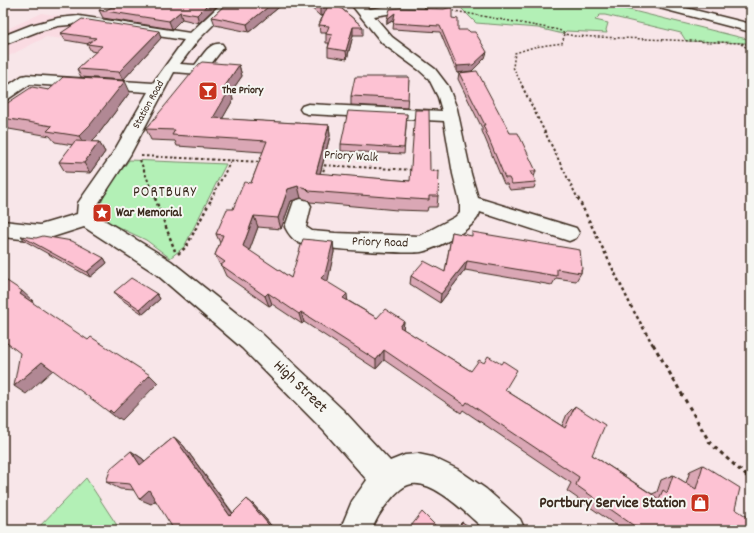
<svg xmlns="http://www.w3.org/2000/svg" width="754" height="533" font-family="Dekko,sans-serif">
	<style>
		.built { fill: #fadbe2 }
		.green { fill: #b3f0b6; stroke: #778d6a }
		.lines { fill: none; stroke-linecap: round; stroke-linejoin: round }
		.stream { fill: #6c929a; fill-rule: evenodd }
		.minor-casing { stroke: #3b2a1e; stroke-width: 3 }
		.highway-casing { stroke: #3b2a1e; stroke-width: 3 }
		.path-far3 { stroke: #3b2a1e; stroke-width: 1.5; stroke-dasharray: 2 2; stroke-linecap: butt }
		.path-far2 { stroke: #3b2a1e; stroke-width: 2; stroke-dasharray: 2.5 2.5; stroke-linecap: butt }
		.path-far1 { stroke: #3b2a1e; stroke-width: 2.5; stroke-dasharray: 3 3; stroke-linecap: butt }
		.path { stroke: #3b2a1e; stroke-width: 3; stroke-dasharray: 4 4; stroke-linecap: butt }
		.minor { fill: #f6f6f2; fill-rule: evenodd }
		.highway { fill: #f6f6f2; fill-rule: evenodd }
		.wall { fill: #daa7b5; stroke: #3b2a1e }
		.shaded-wall { fill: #b18894; stroke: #3b2a1e }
		.building { fill: #fdc2d3; stroke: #3b2a1e }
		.labels { text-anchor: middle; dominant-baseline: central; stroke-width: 4; stroke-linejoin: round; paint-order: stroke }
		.far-poi-label { font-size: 11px; font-weight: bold; fill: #3b2a1e; stroke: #f6f6f2; text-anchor: start }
		.far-street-label { font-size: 11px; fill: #3b2a1e; stroke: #f6f6f2 }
		.street-label { font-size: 13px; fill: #3b2a1e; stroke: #f6f6f2 }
		.poi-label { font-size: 13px; font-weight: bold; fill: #3b2a1e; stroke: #f6f6f2; text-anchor: start }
		.quarter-label { font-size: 15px; letter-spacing: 1px; fill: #3b2a1e; stroke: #f6f6f2 }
		.near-street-label { font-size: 16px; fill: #3b2a1e; stroke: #f6f6f2 }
		.near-poi-label { font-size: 16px; font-weight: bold; fill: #3b2a1e; stroke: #f6f6f2; text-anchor: end }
	</style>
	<rect width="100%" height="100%" fill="#f8e6e9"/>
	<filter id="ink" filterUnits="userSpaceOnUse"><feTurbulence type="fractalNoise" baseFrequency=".025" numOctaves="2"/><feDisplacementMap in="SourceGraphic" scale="8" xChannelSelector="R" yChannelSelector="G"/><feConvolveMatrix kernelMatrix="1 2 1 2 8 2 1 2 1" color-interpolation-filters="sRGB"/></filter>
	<g filter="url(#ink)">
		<path class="built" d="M 42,13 L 66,17 L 72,14 L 109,23 L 83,41 L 46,37 L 3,59 L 3,31 Z"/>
		<g class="green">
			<path d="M 456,3 L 601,3 L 751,40 L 751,47 L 746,43 L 686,41 L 681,33 L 605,15 L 600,15 L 595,20 L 608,23 L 606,30 L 607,33 L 566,31 L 563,34 L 538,28 L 476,23 Z"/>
			<path d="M 129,160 L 226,164 L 184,247 L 170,258 L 146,240 L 99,218 C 97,198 118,176 129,160 Z"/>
			<path d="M 86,478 L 120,530 L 36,530 Z"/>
		</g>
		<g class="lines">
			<path class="stream" d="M 735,3 L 741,3 L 751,5 L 751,7 Z"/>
			<defs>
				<g id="minor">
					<path d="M 222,3 L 235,3 L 198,40 L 180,64 L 195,65 C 202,57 209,41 222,44 L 224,47 L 204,73 L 199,74 L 174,72 L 130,155 L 98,204 L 96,215 L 171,261 L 260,332 L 344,411 L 390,461 L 405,455 L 418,454 L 432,457 L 457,469 L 486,489 L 520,519 L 525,530 L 485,530 C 469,516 431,476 408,485 C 402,487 395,494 391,499 C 383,508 376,518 372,530 L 340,530 L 352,501 L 367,480 L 324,431 L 242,348 L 155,273 L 84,227 L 40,241 L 3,237 L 3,221 L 40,225 L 77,214 L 78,203 L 113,153 L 148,92 L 30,84 L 8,99 L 3,101 L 3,89 L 22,76 L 27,75 L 153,83 L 184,40 L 79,24 L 58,26 L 39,31 L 3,45 L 3,36 L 31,25 L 58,18 L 79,16 L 190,33 Z"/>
					<path d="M 350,3 L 363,3 L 369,9 L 400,4 L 423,6 L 425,9 L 423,12 L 400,12 L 374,16 L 392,37 L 435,69 L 448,86 L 457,109 L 471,174 L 478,198 L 576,228 L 579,233 L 576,238 L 569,241 L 480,212 C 477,228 436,249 421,252 C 406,254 309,249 299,243 C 292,239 288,233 285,227 L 294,201 L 301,199 L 308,201 L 311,206 L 306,227 L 312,231 L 335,233 L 419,236 L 455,217 L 460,212 L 460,202 L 453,174 L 444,121 L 308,114 L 302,112 L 300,109 L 302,106 L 308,104 L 442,111 L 438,97 L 429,79 L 419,70 L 382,43 Z"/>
				</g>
				<path id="highway" d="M 646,3 L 666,3 L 751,24 L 751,32 L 648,5 Z"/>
			</defs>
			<use href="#minor" class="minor-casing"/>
			<use href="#highway" class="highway-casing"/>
			<g class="path-far3">
				<path d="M 449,10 L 559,30 L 565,34 L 574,36 L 740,43 L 751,45"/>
				<path d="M 741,44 L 751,50"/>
				<path d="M 523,87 L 513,67 L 515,53 L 534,47 L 562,43 L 565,34"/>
			</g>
			<g class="path-far2">
				<path d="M 522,86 L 578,199"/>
				<path d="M 141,156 L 262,162"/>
				<path d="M 140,160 L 155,199"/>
				<path d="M 319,165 L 414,170"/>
				<path d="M 427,170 L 442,171"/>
				<path d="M 322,176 L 325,165"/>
				<path d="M 211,199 L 231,161"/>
			</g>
			<g class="path-far1">
				<path d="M 155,198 L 175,251"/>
				<path d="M 578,198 L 632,308 L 653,345"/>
				<path d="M 178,254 L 186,247 L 212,198"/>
			</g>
			<path class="path" d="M 653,344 L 710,443 L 751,480"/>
			<use href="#minor" class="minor"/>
			<use href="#highway" class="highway"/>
		</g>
		<g class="wall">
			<path d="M 157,3 L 220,3 L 199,23 L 182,19 L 172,29 L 103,18 L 99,10 L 104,11 L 115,7 L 156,4 Z"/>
			<path d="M 227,3 L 284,3 L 249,32 L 215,25 L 212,17 Z"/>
			<path d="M 306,3 L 349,3 L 341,5 L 341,8 L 363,27 L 363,35 L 353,35 L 347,59 L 328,56 L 328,48 L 329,43 L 326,43 L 326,33 L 320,33 L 319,25 L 323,15 L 320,16 Z"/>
			<path d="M 452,18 L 458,30 L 485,58 L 472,71 L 457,73 L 440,32 L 393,29 L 394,20 L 387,24 L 387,19 Z"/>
			<path d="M 61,33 L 161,38 L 123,80 L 81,77 L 77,69 L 96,52 L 91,51 L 87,44 L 88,44 L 65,40 Z"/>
			<path d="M 239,65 L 242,76 L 231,92 L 233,100 L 222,119 L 329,125 L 330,136 L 320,174 L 410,181 L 430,171 L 438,196 L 437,207 L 428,207 L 427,211 L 397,210 L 310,202 L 308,200 L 301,198 L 291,201 L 281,229 L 258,227 L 249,251 L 291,278 L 333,242 L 334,252 L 327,282 L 347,300 L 377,318 L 404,321 L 403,329 L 471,371 L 505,390 L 562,426 L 567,414 L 575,406 L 592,455 L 652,494 L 657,492 L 661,480 L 673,475 L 686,483 L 690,471 L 703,465 L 751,530 L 623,530 L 567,491 L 571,483 L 463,410 L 461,413 L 384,360 L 376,369 L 304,322 L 302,324 L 272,304 L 269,306 L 226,276 L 222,267 L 220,265 L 215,255 L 220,243 L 216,234 L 251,183 L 263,152 L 177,146 L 175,141 L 151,140 L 146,129 Z"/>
			<path d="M 459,73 L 510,133 L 536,171 L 534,177 L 536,182 L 534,188 L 510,190 L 507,184 L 504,184 L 482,131 L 482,128 L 458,79 Z"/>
			<path d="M 409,77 L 407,108 L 351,105 L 351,96 Z"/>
			<path d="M 49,90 L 130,92 L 97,136 L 91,142 L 99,142 L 105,152 L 90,173 L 65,172 L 59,162 L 73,145 L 55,142 L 50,136 L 3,128 L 3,106 Z"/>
			<path d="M 407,114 L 404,154 L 341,151 L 341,144 Z"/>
			<path d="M 452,232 L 582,269 L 581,271 L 581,273 L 576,281 L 556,278 L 552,285 L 465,270 L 440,303 L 410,284 L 411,276 L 445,272 Z"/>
			<path d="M 21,236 L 104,258 L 107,263 L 90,277 L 25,241 Z"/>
			<path d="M 114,292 L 157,294 L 160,299 L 143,314 L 118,297 Z"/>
			<path d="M 174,437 L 183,445 L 233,513 L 253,504 L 275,530 L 155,501 L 151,504 L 134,490 L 120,489 L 106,482 L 131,451 L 143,459 L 145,461 Z"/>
			<path d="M 462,522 L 474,530 L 456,530 L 458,526 Z"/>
		</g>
		<g class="shaded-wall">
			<path d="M 209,3 L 220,3 L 199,23 L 197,15 Z"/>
			<path d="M 273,3 L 284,3 L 249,32 L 247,24 Z"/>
			<path d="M 336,3 L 349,3 L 341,5 L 341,11 Z"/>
			<path d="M 328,6 L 328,14 L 320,16 L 320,8 Z"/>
			<path d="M 180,12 L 182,19 L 172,29 L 169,21 Z"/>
			<path d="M 395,13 L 395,19 L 387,24 L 387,19 Z"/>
			<path d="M 353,27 L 353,35 L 347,59 L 346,51 Z"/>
			<path d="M 159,31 L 161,38 L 123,80 L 119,72 Z"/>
			<path d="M 487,52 L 485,58 L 472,71 L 457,73 L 457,66 Z"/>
			<path d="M 239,65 L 242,76 L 231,92 L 233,100 L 216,130 L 213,118 L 223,89 Z"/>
			<path d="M 125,81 L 130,92 L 97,136 L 86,147 L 79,136 Z"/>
			<path d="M 329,125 L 330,136 L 317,185 L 316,173 Z"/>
			<path d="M 99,142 L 105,152 L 90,173 L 84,163 Z"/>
			<path d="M 298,186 L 301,198 L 291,201 L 281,229 L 278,218 L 288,189 Z"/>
			<path d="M 254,216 L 258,227 L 247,257 L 243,246 Z"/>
			<path d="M 333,242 L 334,252 L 327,285 L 321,278 Z"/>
			<path d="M 104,258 L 107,263 L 90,277 L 87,272 Z"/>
			<path d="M 467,261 L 465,270 L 440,303 L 441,294 Z"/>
			<path d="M 22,291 L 33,301 L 30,303 L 20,294 Z"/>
			<path d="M 268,293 L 272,304 L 269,306 L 265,296 Z"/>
			<path d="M 157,294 L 160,299 L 143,314 L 140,309 Z"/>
			<path d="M 347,294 L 348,304 L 343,298 Z"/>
			<path d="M 301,312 L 304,322 L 302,324 L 299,314 Z"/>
			<path d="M 404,321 L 403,331 L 400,327 Z"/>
			<path d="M 384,350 L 384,360 L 376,369 L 376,360 Z"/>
			<path d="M 42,362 L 53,370 L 26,394 L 14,386 Z"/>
			<path d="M 150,375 L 158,383 L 122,420 L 119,418 L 118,419 L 109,412 Z"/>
			<path d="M 174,437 L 183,445 L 238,521 L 230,516 Z"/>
			<path d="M 131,451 L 143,459 L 151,472 L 140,465 Z"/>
			<path d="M 149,490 L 160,496 L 151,504 L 139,499 Z"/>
			<path d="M 247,499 L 253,504 L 275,530 L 273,530 Z"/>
		</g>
		<g class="building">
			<path d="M 123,3 L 151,3 L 156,4 L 157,3 L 209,3 L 197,15 L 180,12 L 169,21 L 99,10 L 104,11 L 112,7 L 115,7 Z"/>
			<path d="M 227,3 L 273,3 L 247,24 L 212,17 Z"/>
			<path d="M 314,3 L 341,3 L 336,4 L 363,27 L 353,27 L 346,51 L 328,48 L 332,35 L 326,34 L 329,26 L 319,25 L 328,6 L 320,8 Z"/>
			<path d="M 452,7 L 452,18 L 458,19 L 458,30 L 468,30 L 470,32 L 475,32 L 487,52 L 473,65 L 457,66 L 440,26 L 393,23 L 395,13 L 387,19 L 390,9 L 400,8 L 444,9 Z"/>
			<path d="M 82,19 L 159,31 L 119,72 L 77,69 L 102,46 L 87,44 L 96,38 L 61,33 Z"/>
			<path d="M 202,62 L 239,65 L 223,89 L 230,89 L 213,118 L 329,125 L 316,173 L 410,181 L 415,110 L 429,110 L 430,171 L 439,171 L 438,196 L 429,196 L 429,200 L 398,198 L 309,191 L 306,188 L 298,186 L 288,189 L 278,218 L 254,216 L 243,246 L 291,278 L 303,239 L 333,242 L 325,274 L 321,278 L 347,294 L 343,298 L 377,318 L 385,309 L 404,321 L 400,327 L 471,371 L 479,360 L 484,363 L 488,356 L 501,364 L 503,361 L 517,370 L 505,390 L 565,428 L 575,406 L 605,425 L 592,455 L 659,499 L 663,490 L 667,493 L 673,475 L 696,489 L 703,465 L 740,488 L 735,509 L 751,519 L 751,530 L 640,530 L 576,485 L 579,477 L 467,402 L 465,405 L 384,350 L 376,360 L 301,312 L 299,314 L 268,293 L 265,296 L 221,265 L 225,262 L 215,255 L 223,235 L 216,234 L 227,209 L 233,209 L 244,182 L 251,183 L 267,141 L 172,135 L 175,130 L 146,129 L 199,64 Z"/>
			<path d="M 477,71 L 510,133 L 518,133 L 536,171 L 531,171 L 536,182 L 512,184 L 509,178 L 505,178 L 483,125 L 485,125 L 459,73 Z"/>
			<path d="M 63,77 L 125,81 L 90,125 L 79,136 L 47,131 L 52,126 L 3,118 L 3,106 L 32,87 L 49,90 Z"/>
			<path d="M 355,77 L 409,77 L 408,99 L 351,96 Z"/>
			<path d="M 348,111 L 407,114 L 404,148 L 341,144 Z"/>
			<path d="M 75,141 L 99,142 L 84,163 L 59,162 Z"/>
			<path d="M 452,232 L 472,236 L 472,232 L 580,250 L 582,269 L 581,269 L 581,273 L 557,269 L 557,276 L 467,261 L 441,294 L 411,276 L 424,261 L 445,272 Z"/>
			<path d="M 21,236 L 36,238 L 43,236 L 72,241 L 104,258 L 87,272 Z"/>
			<path d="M 131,278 L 157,294 L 140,309 L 114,292 Z"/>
			<path d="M 4,279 L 22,291 L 20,294 L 55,318 L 88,340 L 91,337 L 150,375 L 113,413 L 110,410 L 109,412 L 42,362 L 14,386 L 20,353 L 3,340 L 3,280 Z"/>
			<path d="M 174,437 L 230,516 L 247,499 L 273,530 L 174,530 L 149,490 L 139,499 L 130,484 L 106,482 L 111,468 L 131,451 L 140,465 Z"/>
			<path d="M 422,512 L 440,530 L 408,530 Z"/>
			<path d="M 462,522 L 474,530 L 458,530 Z"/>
		</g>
	</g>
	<defs>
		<symbol id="bar-square" viewBox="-11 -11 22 22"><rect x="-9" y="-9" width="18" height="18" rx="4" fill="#c8321e" stroke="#f6f6f2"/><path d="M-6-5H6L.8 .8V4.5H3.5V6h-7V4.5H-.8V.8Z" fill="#fff"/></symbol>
		<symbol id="sight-square" viewBox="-11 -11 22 22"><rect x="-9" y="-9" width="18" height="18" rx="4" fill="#c8321e" stroke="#f6f6f2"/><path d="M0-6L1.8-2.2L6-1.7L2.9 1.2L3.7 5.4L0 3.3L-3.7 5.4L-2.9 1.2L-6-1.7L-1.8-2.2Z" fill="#fff"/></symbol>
		<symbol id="shop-square" viewBox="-11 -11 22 22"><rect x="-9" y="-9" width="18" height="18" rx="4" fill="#c8321e" stroke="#f6f6f2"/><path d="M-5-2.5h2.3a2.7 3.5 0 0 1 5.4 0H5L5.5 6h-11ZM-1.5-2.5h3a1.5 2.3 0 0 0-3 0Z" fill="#fff"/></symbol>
	</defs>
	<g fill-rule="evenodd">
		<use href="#bar-square" x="197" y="80" width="22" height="22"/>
		<use href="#sight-square" x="91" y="202" width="22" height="22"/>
		<use href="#shop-square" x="689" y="492" width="22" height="22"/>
	</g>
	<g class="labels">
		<g class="far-poi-label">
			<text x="222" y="91">The Priory</text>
		</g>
		<g class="far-street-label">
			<text transform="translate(149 105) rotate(-61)">Station Road</text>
		</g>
		<g class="street-label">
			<text transform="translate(351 157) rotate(3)">Priory Walk</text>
			<text transform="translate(380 243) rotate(2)">Priory Road</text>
		</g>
		<g class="poi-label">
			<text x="116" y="213">War Memorial</text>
		</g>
		<g class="quarter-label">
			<text x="165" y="193">PORTBURY</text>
		</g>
		<g class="near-street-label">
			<text transform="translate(300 387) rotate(44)">High Street</text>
		</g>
		<g class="near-poi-label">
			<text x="686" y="503">Portbury Service Station</text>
		</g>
	</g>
	<rect width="754" height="533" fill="none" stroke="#f6f6f2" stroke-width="16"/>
	<rect x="8" y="8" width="738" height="517" fill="none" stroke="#3b2a1e" stroke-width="1.5" filter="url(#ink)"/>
</svg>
